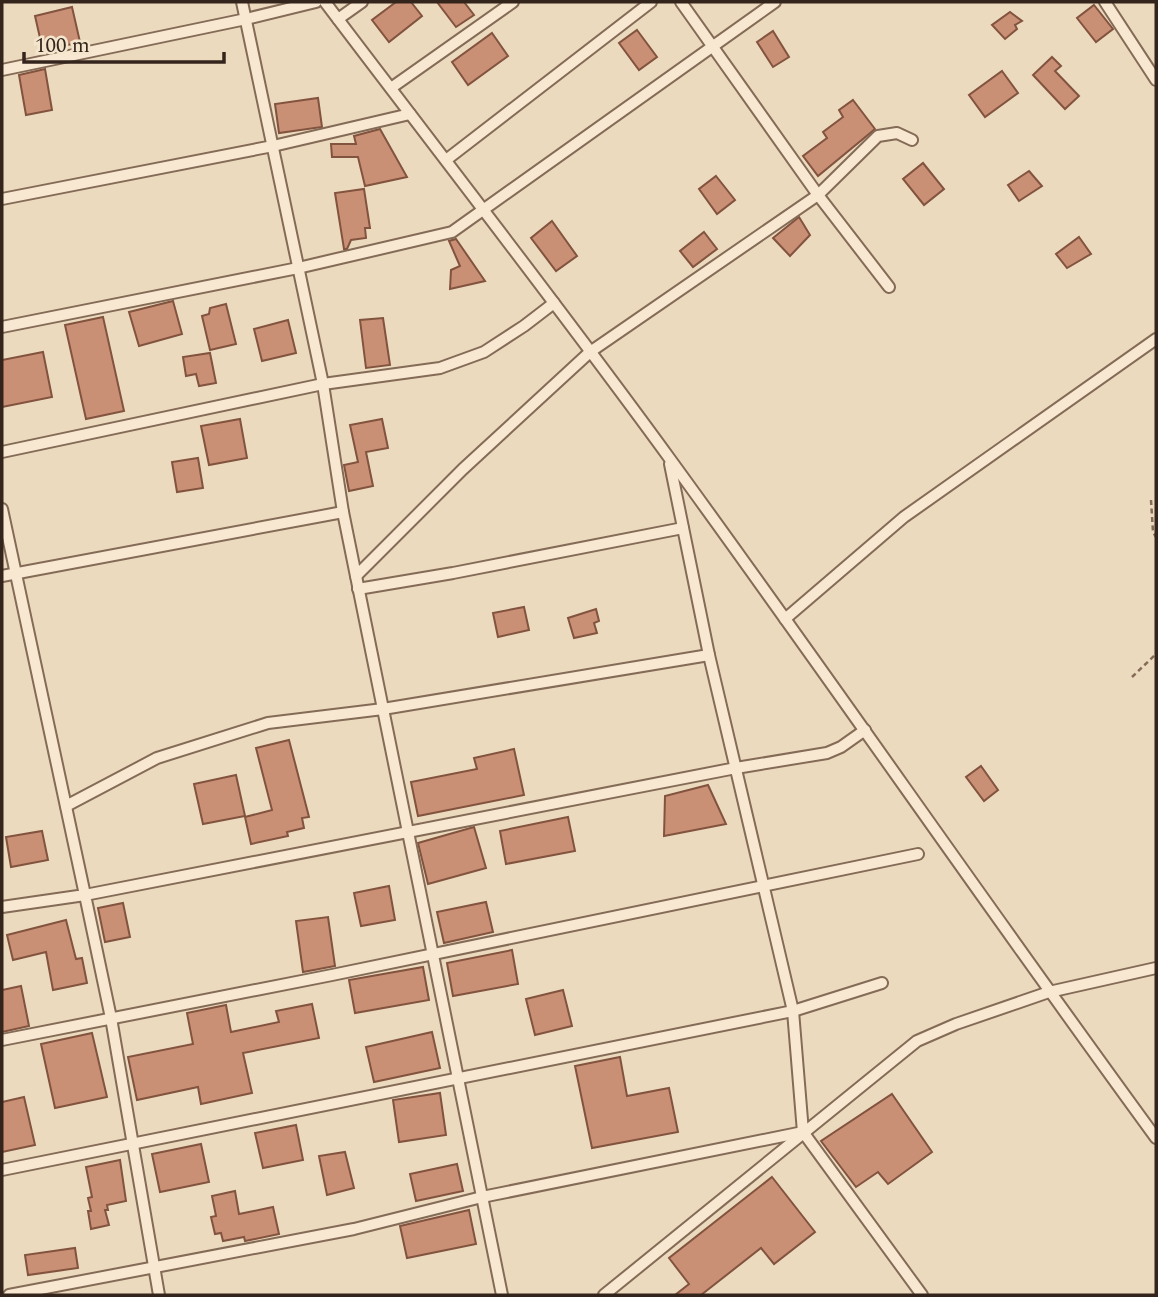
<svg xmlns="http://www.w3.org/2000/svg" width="1158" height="1297" font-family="Spectral,serif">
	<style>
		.building { fill: #ca9075; stroke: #82533e; stroke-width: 2 }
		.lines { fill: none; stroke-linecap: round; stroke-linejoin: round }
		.street-casing { stroke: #846b57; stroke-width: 14 }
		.path { stroke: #846b57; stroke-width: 2.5; stroke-dasharray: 5 3.5; stroke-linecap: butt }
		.street { stroke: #f8e8d1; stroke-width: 10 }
	</style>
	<rect width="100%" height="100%" fill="#ecdabe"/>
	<g class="building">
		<path d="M 396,2 L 411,2 L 422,16 L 389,42 L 372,20 Z"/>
		<path d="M 437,2 L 464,2 L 474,15 L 456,27 Z"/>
		<path d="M 1094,5 L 1113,29 L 1096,42 L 1077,18 Z"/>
		<path d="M 72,7 L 80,42 L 43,51 L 35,16 Z"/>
		<path d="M 1010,12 L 1022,21 L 1015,25 L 1017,29 L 1005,39 L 992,25 Z"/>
		<path d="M 637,30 L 657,57 L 639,70 L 619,43 Z"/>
		<path d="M 773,31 L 789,57 L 773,67 L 757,42 Z"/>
		<path d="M 492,33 L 508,56 L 468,85 L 452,62 Z"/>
		<path d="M 1052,57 L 1061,66 L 1055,71 L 1079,96 L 1065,109 L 1033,75 Z"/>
		<path d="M 45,69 L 52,110 L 26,115 L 19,75 Z"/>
		<path d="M 1002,71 L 1018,93 L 985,117 L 969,95 Z"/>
		<path d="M 318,98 L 322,127 L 279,133 L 275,104 Z"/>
		<path d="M 853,100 L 875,129 L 818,176 L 803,156 L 827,138 L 823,132 L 843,117 L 839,110 Z"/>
		<path d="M 380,129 L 407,177 L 365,186 L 358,157 L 332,157 L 331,144 L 356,144 L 354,136 Z"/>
		<path d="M 923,163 L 944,189 L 924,205 L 903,179 Z"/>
		<path d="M 1029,171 L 1042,186 L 1019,201 L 1008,185 Z"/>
		<path d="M 716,176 L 735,200 L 717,214 L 699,189 Z"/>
		<path d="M 364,189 L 370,228 L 365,228 L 366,238 L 351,240 L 347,249 L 344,249 L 335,193 Z"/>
		<path d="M 799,217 L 810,235 L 790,256 L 773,238 Z"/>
		<path d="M 552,221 L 577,256 L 556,271 L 531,238 Z"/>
		<path d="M 704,232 L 717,249 L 693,267 L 680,251 Z"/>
		<path d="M 1079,237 L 1091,254 L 1067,268 L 1056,254 Z"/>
		<path d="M 456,239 L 485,281 L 450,289 L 451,270 L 460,266 L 449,241 Z"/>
		<path d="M 173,301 L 182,334 L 139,346 L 129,312 Z"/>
		<path d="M 226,304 L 236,344 L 210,350 L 202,316 L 209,314 L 210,308 Z"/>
		<path d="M 103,317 L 124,411 L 86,419 L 65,325 Z"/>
		<path d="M 383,318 L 390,365 L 366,368 L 360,320 Z"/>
		<path d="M 288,320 L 296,353 L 262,361 L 254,329 Z"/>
		<path d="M 43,352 L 52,397 L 2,407 L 2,360 Z"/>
		<path d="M 210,353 L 216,383 L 199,386 L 196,374 L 186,376 L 183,357 Z"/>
		<path d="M 240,419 L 247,458 L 209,465 L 201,426 Z"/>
		<path d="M 382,419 L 388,448 L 366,452 L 373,486 L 349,491 L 344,465 L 358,462 L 350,425 Z"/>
		<path d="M 198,458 L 203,488 L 177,492 L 172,462 Z"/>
		<path d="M 524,607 L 529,630 L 498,637 L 493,613 Z"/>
		<path d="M 596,609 L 599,621 L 594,623 L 597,633 L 574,638 L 568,618 Z"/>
		<path d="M 289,740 L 309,817 L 302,818 L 304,828 L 287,832 L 288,836 L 251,844 L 245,817 L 272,810 L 256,748 Z"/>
		<path d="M 514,749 L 524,795 L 418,816 L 411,782 L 477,769 L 474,758 Z"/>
		<path d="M 981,766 L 998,790 L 984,801 L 966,777 Z"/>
		<path d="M 236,775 L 245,816 L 203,824 L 194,784 Z"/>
		<path d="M 708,785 L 726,824 L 664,836 L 665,796 Z"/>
		<path d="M 568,817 L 575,851 L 506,864 L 500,831 Z"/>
		<path d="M 474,827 L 486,868 L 428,884 L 418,843 Z"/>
		<path d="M 42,831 L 48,860 L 11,867 L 6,837 Z"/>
		<path d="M 389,886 L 395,920 L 361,926 L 354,893 Z"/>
		<path d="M 486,902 L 493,932 L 444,943 L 437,912 Z"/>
		<path d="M 123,903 L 130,937 L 105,942 L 98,908 Z"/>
		<path d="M 328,917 L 335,966 L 303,972 L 296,921 Z"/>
		<path d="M 66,920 L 76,959 L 82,958 L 87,983 L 53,990 L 46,952 L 13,960 L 7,935 Z"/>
		<path d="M 512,950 L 518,984 L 453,996 L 447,963 Z"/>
		<path d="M 423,967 L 429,1000 L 355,1013 L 349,980 Z"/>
		<path d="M 21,986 L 29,1026 L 2,1032 L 2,990 Z"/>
		<path d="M 563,990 L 572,1026 L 535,1035 L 526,999 Z"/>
		<path d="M 312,1004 L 319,1038 L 243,1053 L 252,1093 L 201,1104 L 198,1087 L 137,1100 L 128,1057 L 193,1044 L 187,1013 L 226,1005 L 231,1032 L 279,1022 L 276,1011 Z"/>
		<path d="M 432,1032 L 440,1068 L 374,1082 L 366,1047 Z"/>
		<path d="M 92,1033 L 107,1097 L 55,1108 L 41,1044 Z"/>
		<path d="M 620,1057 L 627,1096 L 669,1088 L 678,1132 L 592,1148 L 575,1066 Z"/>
		<path d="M 440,1093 L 446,1135 L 399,1142 L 393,1100 Z"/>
		<path d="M 892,1094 L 932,1152 L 888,1184 L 878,1172 L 856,1187 L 821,1141 Z"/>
		<path d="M 24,1097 L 35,1145 L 2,1152 L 2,1102 Z"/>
		<path d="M 296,1125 L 303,1160 L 263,1168 L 255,1133 Z"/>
		<path d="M 201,1144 L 209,1182 L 160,1192 L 152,1154 Z"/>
		<path d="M 345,1152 L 354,1188 L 327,1195 L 319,1156 Z"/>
		<path d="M 120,1160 L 126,1201 L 107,1205 L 108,1210 L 105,1210 L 109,1225 L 91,1229 L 88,1211 L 91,1211 L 88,1198 L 92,1197 L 86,1167 Z"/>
		<path d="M 457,1164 L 463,1191 L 416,1201 L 410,1174 Z"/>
		<path d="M 772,1177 L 815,1232 L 774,1264 L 761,1248 L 701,1295 L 675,1295 L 689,1284 L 669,1258 Z"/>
		<path d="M 235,1191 L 239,1214 L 273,1207 L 279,1234 L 245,1241 L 244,1237 L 223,1241 L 221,1233 L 215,1234 L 211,1217 L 216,1216 L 212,1196 Z"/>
		<path d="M 469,1210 L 476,1244 L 407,1258 L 400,1226 Z"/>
		<path d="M 75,1248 L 78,1268 L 28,1275 L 25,1255 Z"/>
	</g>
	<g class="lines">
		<defs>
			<g id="street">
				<path d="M 242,2 L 323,384 L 343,512 L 502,1295"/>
				<path d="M 325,2 C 440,154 558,305 670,459 C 834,684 992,914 1156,1138"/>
				<path d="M 681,2 L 818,195 L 889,287"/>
				<path d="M 1105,2 L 1156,80"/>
				<path d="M 338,19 L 362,2"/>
				<path d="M 2,70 L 246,19 L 316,2"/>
				<path d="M 391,88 L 513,2"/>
				<path d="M 446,160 L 651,2"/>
				<path d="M 2,199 L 273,146 L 410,114"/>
				<path d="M 2,327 L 298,268 L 452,232 L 775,2"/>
				<path d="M 2,452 L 323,384 L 440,368 L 484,352 L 524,326 L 554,303"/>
				<path d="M 670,464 L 709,655 L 793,1011 L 803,1132 L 922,1295"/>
				<path d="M 2,509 L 85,895 L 2,907"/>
				<path d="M 2,576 L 343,512"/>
				<path d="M 356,576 L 463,469 L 590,352 L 818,195 L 878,136 L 897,133 L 912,140"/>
				<path d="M 358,589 L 453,573 L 683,528"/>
				<path d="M 785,619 L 904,517 L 1156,339"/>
				<path d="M 66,806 L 157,758 L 268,723 L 383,709 L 709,655"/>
				<path d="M 2,1040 L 332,975 L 918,854"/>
				<path d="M 2,1170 L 793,1011 L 882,983"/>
				<path d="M 9,1295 L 354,1229 L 482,1197 L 803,1132"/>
				<path d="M 159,1295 L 111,1018 L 85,895 L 736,768 L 827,753 L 841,747 L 865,730"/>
				<path d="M 604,1295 L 917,1041 L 956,1024 L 1049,992 L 1156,968"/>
			</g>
		</defs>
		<use href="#street" class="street-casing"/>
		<g class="path">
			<path d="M 1151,500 L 1153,532 L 1156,537"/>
			<path d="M 1132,677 L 1156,654"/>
		</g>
		<use href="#street" class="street"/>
	</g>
	<rect width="1158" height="1297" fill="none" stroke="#34251c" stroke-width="7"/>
	<path d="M24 52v10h200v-10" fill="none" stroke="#34251c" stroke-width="3.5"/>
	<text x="35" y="52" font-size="21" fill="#34251c" stroke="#f4e5cd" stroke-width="5" paint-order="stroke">100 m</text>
</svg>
